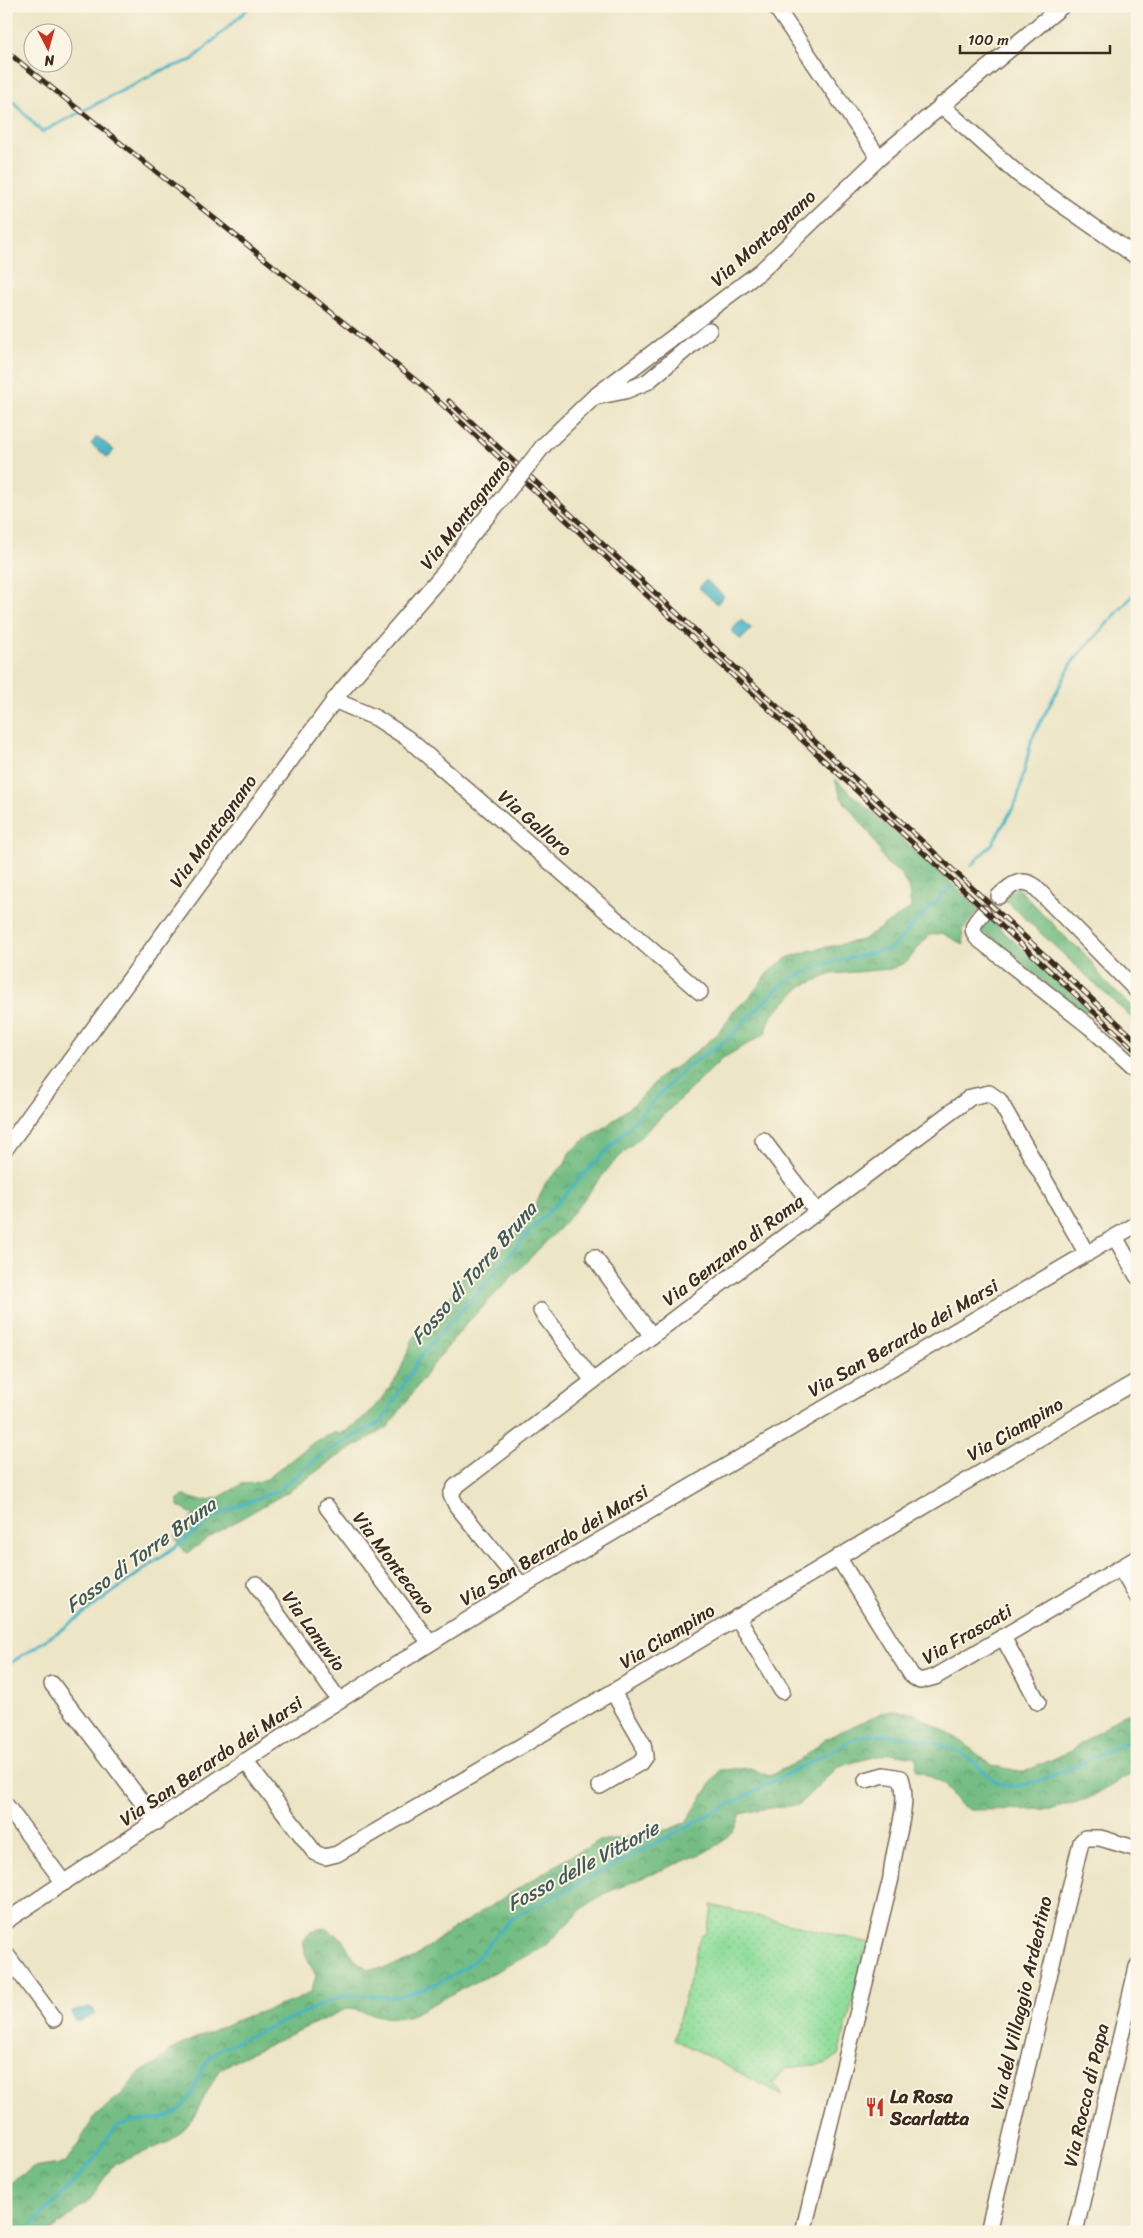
<svg xmlns="http://www.w3.org/2000/svg" width="1143" height="2238" font-family="Sriracha,sans-serif">
	<style>
		.grass { fill: url(#grass-dots); stroke: #66845d }
		.forest { fill: url(#forest-crowns); stroke: #587451 }
		.water { fill: #47b4c4; stroke: #416f71 }
		.lines { fill: none; stroke-linecap: round; stroke-linejoin: round }
		.stream { stroke: #47b4c4; stroke-width: 3 }
		.minor-tunnel { stroke: #c9c0a4; stroke-width: 15; stroke-dasharray: 15 8; stroke-linecap: butt }
		.minor-casing { stroke: #796b59; stroke-width: 18 }
		.minor { stroke: #fff; stroke-width: 15 }
		.rail-casing { stroke: #3b2a1e; stroke-width: 5 }
		.rail { stroke: #fcf5e5; stroke-width: 3; stroke-dasharray: 9; stroke-linecap: butt }
		.minor-bridge-casing { stroke: #796b59; stroke-width: 18; stroke-linecap: butt }
		.minor-bridge { stroke: #fff; stroke-width: 15 }
		.labels { text-anchor: middle; dominant-baseline: central; stroke-width: 4; stroke-linejoin: round; paint-order: stroke }
		.street-label { font-size: 19px; fill: #3b2a1e; stroke: #fcf5e5 }
		.poi-label { font-size: 19px; font-weight: bold; fill: #3b2a1e; stroke: #fcf5e5; text-anchor: start }
		.water-label { font-size: 20px; font-style: italic; fill: #3f5a58; stroke: #fcf5e5 }
	</style>
	<defs>
		<pattern id="grass-dots" width="8" height="8" patternUnits="userSpaceOnUse" patternTransform="scale(1.25)"><rect width="8" height="8" fill="#91de9c"/><path d="M2 2h.1M6 6h.1" fill="none" stroke="#7ebf86" stroke-width="1.8" stroke-linecap="round"/></pattern>
		<pattern id="forest-crowns" width="20" height="18" patternUnits="userSpaceOnUse" patternTransform="scale(1.25)"><rect width="20" height="18" fill="#74bd84"/><path d="M2 6a3 3 0 1 1 6 0M12 15a3 3 0 1 1 6 0" fill="none" stroke="#609a6b"/></pattern>
	</defs>
	<rect width="100%" height="100%" fill="#fcf5e5"/>
	<filter id="ink" filterUnits="userSpaceOnUse"><feTurbulence type="fractalNoise" baseFrequency=".02" numOctaves="2"/><feDisplacementMap in="SourceGraphic" scale="10" xChannelSelector="R" yChannelSelector="G"/><feConvolveMatrix kernelMatrix="1 2 1 2 8 2 1 2 1" color-interpolation-filters="sRGB"/></filter>
	<filter id="wash" filterUnits="userSpaceOnUse"><feTurbulence type="fractalNoise" baseFrequency=".0096" numOctaves="4" result="noise"/><feDisplacementMap in="SourceGraphic" scale="20" xChannelSelector="R" yChannelSelector="G"/><feGaussianBlur stdDeviation="1.12" result="paint"/><feColorMatrix in="noise" values="0 0 0 0 0 0 0 0 0 0 0 0 0 0 0 0 0 1.4 0 .05"/><feComposite in="paint" operator="in"/></filter>
	<g filter="url(#wash)">
		<rect width="100%" height="100%" fill="#ece5c6"/>
		<path class="grass" d="M 711,1905 L 870,1943 L 865,1951 L 839,2055 L 824,2064 L 786,2068 L 773,2084 L 780,2090 L 783,2095 L 674,2039 L 700,1937 L 706,1933 L 712,1909 Z"/>
		<g class="forest">
			<path d="M 835,779 L 980,909 L 962,930 L 964,945 L 942,933 L 930,935 L 921,944 L 907,962 L 890,969 L 832,974 L 802,986 L 772,1015 L 765,1034 L 723,1058 L 611,1165 L 568,1219 L 466,1324 L 432,1366 L 388,1427 L 332,1460 L 291,1490 L 212,1535 L 188,1553 C 180,1549 177,1543 175,1535 L 194,1515 L 178,1506 L 178,1499 L 184,1496 L 202,1501 L 218,1498 L 242,1484 L 254,1483 L 267,1479 L 314,1442 L 333,1433 L 345,1432 L 368,1414 L 382,1398 L 398,1376 L 413,1339 L 456,1290 L 465,1272 L 480,1266 L 498,1253 L 532,1214 L 546,1182 L 565,1164 L 569,1153 L 582,1142 L 601,1130 L 634,1104 L 664,1073 L 675,1068 L 713,1038 L 727,1022 L 733,1011 L 748,999 L 771,970 L 787,958 L 812,950 L 862,940 L 911,908 L 909,890 L 901,874 L 886,863 L 871,835 L 841,798 Z"/>
			<path d="M 1017,887 L 1071,943 C 1087,951 1093,968 1105,981 C 1115,992 1126,1001 1137,1011 L 1137,1023 L 1003,898 Z"/>
			<path d="M 986,916 L 1091,1011 C 1077,1016 1037,975 1025,966 L 1021,959 L 978,929 Z"/>
			<path d="M 1137,1710 L 1137,1771 L 1087,1799 L 1053,1809 L 970,1810 L 959,1804 L 944,1783 L 916,1770 L 917,1757 L 890,1753 L 839,1766 L 798,1805 L 762,1809 L 741,1814 L 736,1827 L 721,1843 L 703,1853 L 603,1894 L 582,1909 L 544,1947 L 411,2015 C 386,2023 372,2011 346,2009 L 242,2057 L 219,2070 L 191,2122 L 171,2141 L 113,2165 L 89,2201 L 50,2232 L 10,2232 L 10,2183 L 33,2168 L 66,2163 L 96,2115 L 123,2093 L 140,2072 L 154,2066 L 169,2051 L 189,2041 L 242,2018 L 297,2000 L 311,1992 L 316,1976 L 305,1953 L 303,1940 L 311,1931 L 324,1928 L 343,1939 L 353,1959 L 368,1969 L 386,1968 L 411,1960 L 447,1933 L 571,1856 L 599,1841 L 648,1834 L 670,1829 L 686,1822 L 720,1770 L 750,1768 L 769,1776 L 798,1762 L 825,1739 L 886,1711 L 911,1712 L 960,1740 L 991,1765 L 1024,1772 L 1071,1751 L 1122,1715 Z"/>
		</g>
		<g class="water">
			<path d="M 97,437 L 114,450 L 108,458 L 91,444 Z"/>
			<path d="M 706,580 L 724,596 L 717,604 L 699,588 Z"/>
			<path d="M 741,620 L 752,629 L 741,640 L 731,631 Z"/>
			<path d="M 89,2007 L 93,2009 L 95,2014 L 79,2022 L 75,2021 L 72,2012 Z"/>
		</g>
		<g class="lines">
			<g class="stream">
				<path d="M 6,94 L 42,132 L 160,71 L 192,60 L 251,6"/>
				<path d="M 971,866 L 992,844 L 1017,801 L 1032,738 L 1073,661 L 1137,591"/>
				<path d="M 6,1666 L 64,1628 L 221,1513 L 279,1490 L 324,1453 L 382,1421 L 422,1354 L 478,1292 L 531,1230 L 686,1067 L 724,1042 L 785,982 L 824,964 L 890,949 L 952,886"/>
				<path d="M 26,2232 C 48,2206 76,2183 96,2156 C 103,2147 109,2132 119,2126 C 137,2117 161,2124 178,2111 C 199,2095 195,2066 220,2049 L 339,1997 C 357,1992 371,1997 389,1997 C 413,1996 447,1980 467,1966 C 488,1952 496,1928 518,1915 L 854,1739 C 881,1728 944,1741 967,1757 C 983,1767 991,1785 1010,1786 C 1038,1788 1109,1749 1137,1737"/>
			</g>
		</g>
	</g>
	<g filter="url(#ink)">
		<g class="lines">
			<path class="minor-tunnel" d="M 983,913 L 999,896"/>
			<defs>
				<g id="minor">
					<path d="M 775,6 L 879,158"/>
					<path d="M 941,105 L 1018,174 L 1137,257"/>
					<path d="M 595,397 L 625,391 L 647,382 L 709,330"/>
					<path d="M 544,445 L 594,397 L 761,271 L 879,158 L 1062,6"/>
					<path d="M 334,700 L 376,718 L 407,738 L 700,992"/>
					<path d="M 999,896 C 1009,887 1019,877 1033,885 L 1137,991"/>
					<path d="M 983,913 C 975,922 969,928 977,938 L 1090,1027 L 1137,1070"/>
					<path d="M 763,1140 L 817,1212"/>
					<path d="M 6,1148 L 342,690 L 444,573 L 470,537 L 500,501"/>
					<path d="M 1115,1237 L 1137,1276"/>
					<path d="M 594,1257 L 652,1336"/>
					<path d="M 541,1311 L 593,1381"/>
					<path d="M 327,1507 L 430,1643"/>
					<path d="M 838,1557 L 912,1676 L 920,1681 L 935,1677 L 1137,1558"/>
					<path d="M 1120,1568 L 1137,1596"/>
					<path d="M 256,1584 L 339,1700"/>
					<path d="M 522,1586 L 456,1505 L 451,1495 L 455,1487 L 683,1312 L 971,1097 L 989,1093 L 999,1100 L 1087,1254"/>
					<path d="M 737,1617 L 782,1691"/>
					<path d="M 1003,1637 L 1038,1702"/>
					<path d="M 52,1684 L 157,1822"/>
					<path d="M 245,1761 L 315,1853 L 325,1857 L 337,1854 C 605,1699 869,1537 1137,1381"/>
					<path d="M 600,1786 L 640,1763 L 645,1756 L 643,1744 L 613,1692"/>
					<path d="M 6,1805 L 64,1883"/>
					<path d="M 6,1921 L 297,1727 L 512,1592 L 1137,1224"/>
					<path d="M 6,1954 L 54,2019"/>
					<path d="M 803,2232 L 891,1878 C 892,1847 911,1807 901,1778 L 884,1775 L 866,1780"/>
					<path d="M 988,2232 L 1081,1842 L 1085,1838 L 1100,1838 L 1137,1849"/>
					<path d="M 1075,2232 L 1137,1967"/>
				</g>
			</defs>
			<use href="#minor" class="minor-casing"/>
			<use href="#minor" class="minor"/>
			<defs>
				<g id="rail">
					<path d="M 6,51 L 419,383 L 1137,1052"/>
					<path d="M 449,401 L 1137,1041"/>
				</g>
			</defs>
			<use href="#rail" class="rail-casing"/>
			<use href="#rail" class="rail"/>
			<defs>
				<path id="minor-bridge" d="M 500,501 L 544,445"/>
			</defs>
			<use href="#minor-bridge" class="minor-bridge-casing"/>
			<use href="#minor-bridge" class="minor-bridge"/>
		</g>
	</g>
	<defs>
		<symbol id="restaurant-bare" viewBox="-9 -9 18 18"><path d="M-5-6h1v4h1v-4h1v4h1v-4h1v5L-1.5 .5V6h-2V.5L-5-1ZM5-6V6H3V1.5H1.5Q1.5-4 5-6Z" fill="#c8321e" stroke="#fcf5e5" stroke-width="2.5" paint-order="stroke"/></symbol>
	</defs>
	<g fill-rule="evenodd">
		<use href="#restaurant-bare" x="861" y="2093" width="28" height="28"/>
	</g>
	<g class="labels">
		<g class="street-label">
			<text transform="translate(763 238) rotate(-42)">Via Montagnano</text>
			<text transform="translate(465 514) rotate(-52)">Via Montagnano</text>
			<text transform="translate(535 823) rotate(41)">Via Galloro</text>
			<text transform="translate(213 831) rotate(-54)">Via Montagnano</text>
			<text transform="translate(733 1250) rotate(-37)">Via Genzano di Roma</text>
			<text transform="translate(903 1338) rotate(-30)">Via San Berardo dei Marsi</text>
			<text transform="translate(1015 1429) rotate(-30)">Via Ciampino</text>
			<text transform="translate(554 1545) rotate(-31)">Via San Berardo dei Marsi</text>
			<text transform="translate(394 1563) rotate(53)">Via Montecavo</text>
			<text transform="translate(314 1631) rotate(54)">Via Lanuvio</text>
			<text transform="translate(967 1634) rotate(-30)">Via Frascati</text>
			<text transform="translate(667 1636) rotate(-31)">Via Ciampino</text>
			<text transform="translate(211 1761) rotate(-34)">Via San Berardo dei Marsi</text>
			<text transform="translate(1021 2003) rotate(-77)">Via del Villaggio Ardeatino</text>
			<text transform="translate(1086 2095) rotate(-77)">Via Rocca di Papa</text>
		</g>
		<g class="poi-label">
			<text x="890" y="2096">La Rosa<tspan x="890" dy="22">Scarlatta</tspan></text>
		</g>
		<g class="water-label">
			<text transform="translate(474 1273) rotate(-49)">Fosso di Torre Bruna</text>
			<text transform="translate(141 1555) rotate(-36)">Fosso di Torre Bruna</text>
			<text transform="translate(583 1866) rotate(-28)">Fosso delle Vittorie</text>
		</g>
	</g>
	<rect width="1143" height="2238" fill="none" stroke="#fcf5e5" stroke-width="25"/>
	<g transform="translate(48 48) rotate(174)"><circle r="24" fill="#fcf5e5" stroke="#afa495"/>
	<path d="M0-4L9 19L0 12L-9 19Z" fill="#c8321e"/>
	<text y="-8" font-size="14" font-weight="bold" text-anchor="middle" fill="#3b2a1e">N</text>
	</g>
	<path d="M960 45v8h150v-8" fill="none" stroke="#3b2a1e" stroke-width="2.5"/>
	<text x="968" y="45" font-size="15" fill="#3b2a1e" stroke="#fcf5e5" stroke-width="4" paint-order="stroke">100 m</text>
</svg>
